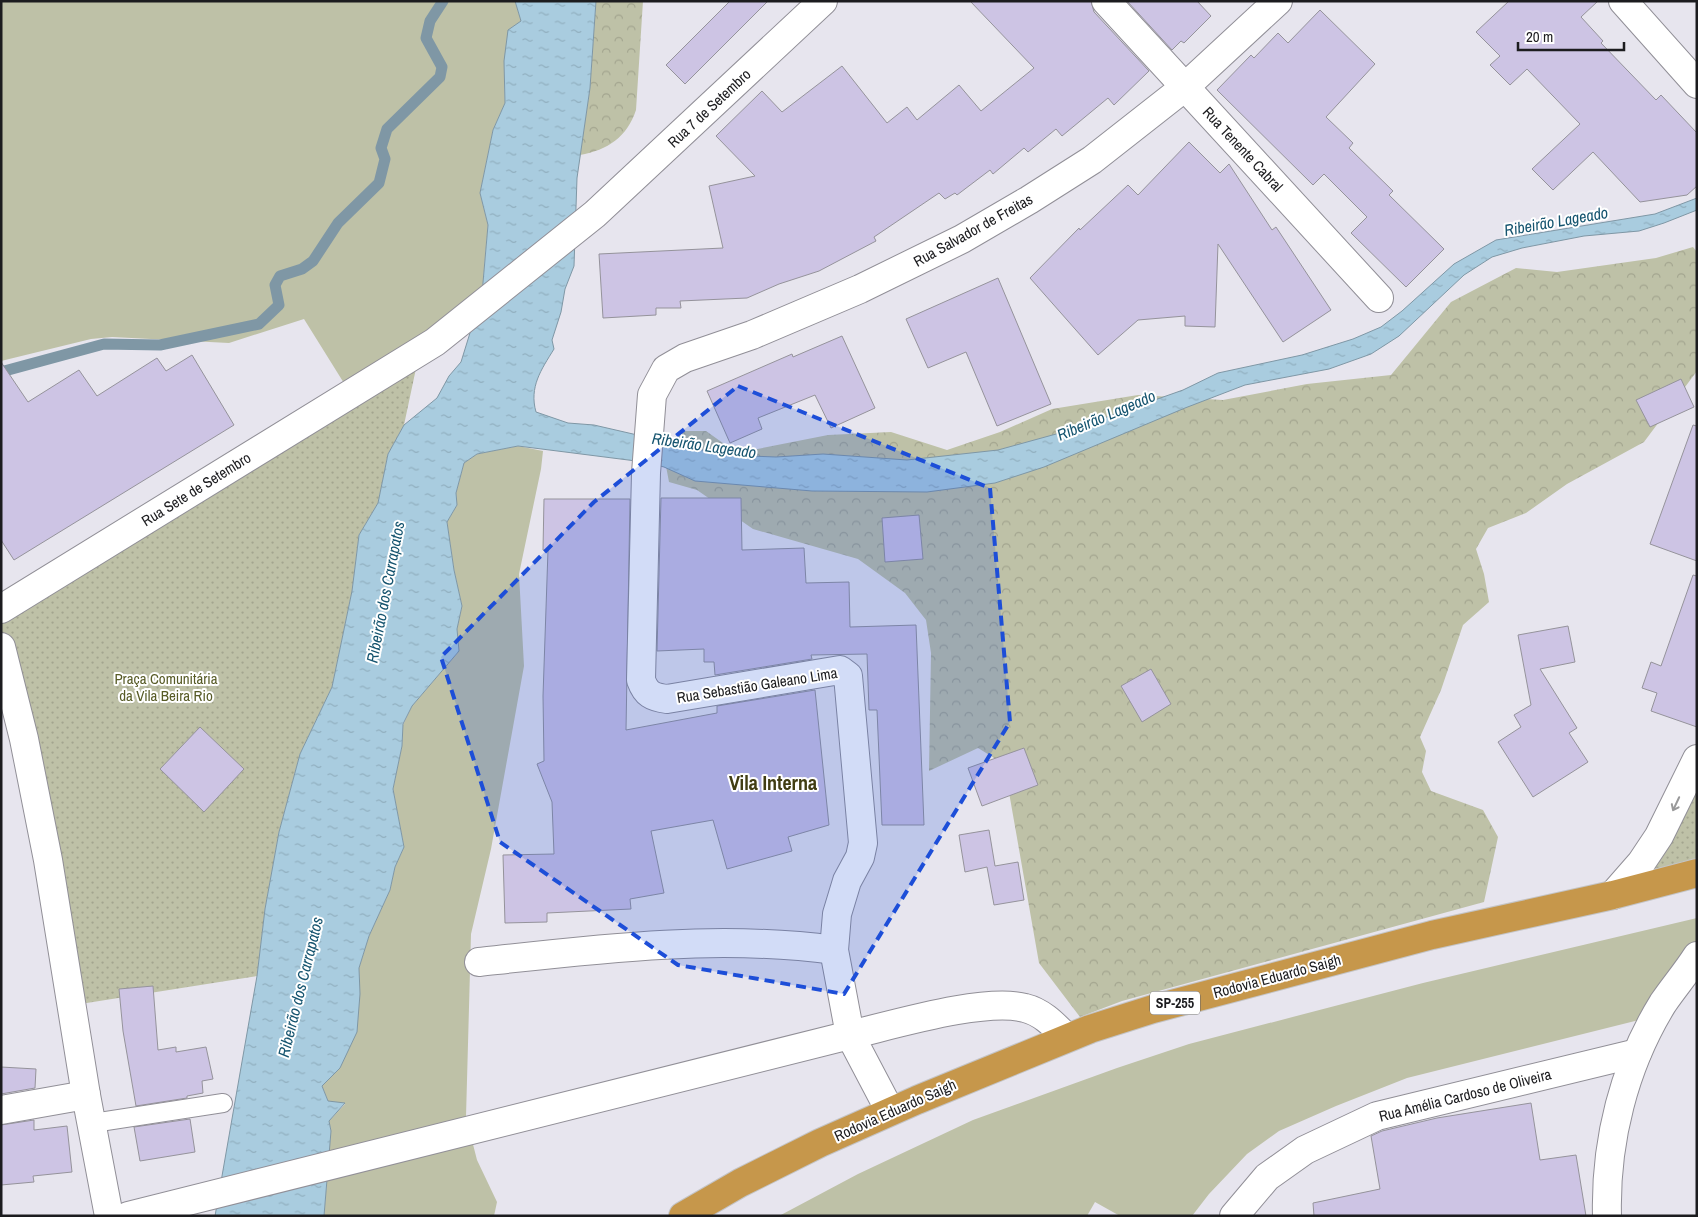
<svg xmlns="http://www.w3.org/2000/svg" width="1698" height="1217" font-family="'Archivo Narrow',sans-serif">
	<style>
		.grass { fill: #bec1a7 }
		.forest { fill: url(#forest-crowns) }
		.park { fill: url(#park-dots) }
		.water { fill: url(#water-ripples); stroke: #7f97a5 }
		.lines { fill: none; stroke-linecap: round; stroke-linejoin: round }
		.stream { stroke: #7f97a5; stroke-width: 11 }
		.building { fill: #cdc4e4; stroke: #95939b }
		.service-casing { stroke: #918f97; stroke-width: 20 }
		.minor-casing { stroke: #918f97; stroke-width: 30 }
		.tertiary-casing { stroke: #918f97; stroke-width: 30 }
		.trunk-casing { stroke: #c4c4c5; stroke-width: 30 }
		.service { stroke: #fff; stroke-width: 18 }
		.minor { stroke: #fff; stroke-width: 28 }
		.tertiary { stroke: #fff; stroke-width: 28 }
		.trunk { stroke: #c6974b; stroke-width: 28 }
		.oneway { stroke: #99999a }
		.marked { fill: #1d4ed8; fill-opacity: 0.2; stroke: #1d4ed8; stroke-width: 4; stroke-dasharray: 10 6; stroke-linejoin: round }
		.labels { text-anchor: middle; dominant-baseline: central; stroke-width: 4; stroke-linejoin: round; paint-order: stroke }
		.shield { fill: #fff; stroke: #606062; stroke-width: 1 }
		.shield-label { font-size: 14px; font-weight: bold; fill: #1c1c1f }
		.street-label { font-size: 15px; fill: #1c1c1f; stroke: #fff }
		.park-label { font-size: 15px; fill: #575b26; stroke: #fff }
		.water-label { font-size: 16px; font-style: italic; fill: #15546f; stroke: #fff }
		.district-label { font-size: 20px; font-weight: bold; fill: #413d13; stroke: #fff }
	</style>
	<defs>
		<pattern id="forest-crowns" width="20" height="18" patternUnits="userSpaceOnUse" patternTransform="scale(1.25)"><rect width="20" height="18" fill="#bec1a7"/><path d="M2 6a3 3 0 1 1 6 0M12 15a3 3 0 1 1 6 0" fill="none" stroke="#a3a58f"/></pattern>
		<pattern id="park-dots" width="8" height="8" patternUnits="userSpaceOnUse" patternTransform="scale(1.25)"><rect width="8" height="8" fill="#bec1a7"/><path d="M2 2h.1M6 6h.1" fill="none" stroke="#a3a58f" stroke-width="1.8" stroke-linecap="round"/></pattern>
		<pattern id="water-ripples" width="26" height="14" patternUnits="userSpaceOnUse" patternTransform="scale(1.25)"><rect width="26" height="14" fill="#a9ccdf"/><path d="M2 4q2-2 4 0t4 0M15 11q2-2 4 0t4 0" fill="none" stroke="#91afbf"/></pattern>
	</defs>
	<rect width="100%" height="100%" fill="#e7e5ee"/>
	<g class="grass">
		<path d="M 1,1 L 515,1 L 521,21 L 504,61 L 505,103 L 493,130 L 480,193 L 488,225 L 482,294 L 347,388 L 304,319 L 229,343 L 112,337 L 91,339 L 1,361 Z"/>
		<path d="M 518,446 L 543,451 L 541,469 L 519,574 L 524,666 L 491,849 L 471,934 L 466,1117 L 477,1160 L 497,1202 L 494,1216 L 324,1216 L 331,1131 L 329,1121 L 345,1104 L 328,1101 L 322,1086 L 340,1068 L 360,994 L 359,968 L 369,936 L 390,890 L 395,867 L 404,847 L 393,789 L 402,746 L 403,725 L 412,706 L 459,651 L 457,629 L 462,606 L 454,570 L 447,522 L 457,505 L 456,493 L 464,463 L 477,454 Z"/>
		<path d="M 1697,918 L 1697,951 L 1651,1017 L 1407,1078 L 1336,1106 L 1279,1131 L 1247,1154 L 1209,1194 L 1192,1216 L 1120,1216 L 1095,1202 L 1087,1216 L 779,1216 L 858,1174 L 973,1120 L 1117,1068 L 1189,1044 L 1423,983 Z"/>
	</g>
	<g class="forest">
		<path d="M 596,1 L 643,1 L 636,110 C 627,137 608,150 580,155 L 590,88 Z"/>
		<path d="M 1693,247 L 1697,252 L 1697,371 L 1644,442 L 1567,484 L 1526,513 L 1488,528 L 1476,549 L 1484,574 L 1489,602 L 1463,625 L 1441,690 L 1420,737 L 1426,751 L 1422,772 L 1431,791 L 1483,810 L 1498,837 L 1484,902 L 1122,1001 L 1080,1017 L 1039,963 L 1004,764 L 978,748 L 929,771 L 931,653 L 926,620 L 905,593 L 858,559 L 753,529 L 697,490 L 669,482 L 665,461 L 680,431 L 706,431 L 737,453 L 828,435 L 891,432 L 947,450 L 1000,432 L 1052,409 L 1138,395 L 1223,400 L 1307,384 L 1391,375 L 1451,302 L 1516,268 L 1557,272 L 1656,258 Z"/>
	</g>
	<g class="park">
		<path d="M 418,359 L 404,425 L 388,454 L 378,503 L 359,535 L 352,591 L 332,687 L 300,754 L 279,832 L 265,909 L 257,976 L 74,1005 L 44,829 L 1,633 L 1,612 Z"/>
		<path d="M 1697,789 L 1697,875 L 1624,888 Z"/>
	</g>
	<path class="water" d="M 515,1 L 596,1 L 590,88 L 577,178 L 574,266 L 565,289 L 561,312 L 552,340 L 554,349 C 541,370 529,387 536,412 L 568,423 L 594,425 L 724,455 L 776,457 L 823,454 L 907,460 L 998,450 L 1067,431 L 1183,390 L 1218,373 L 1302,355 L 1353,339 L 1381,327 L 1402,311 L 1454,264 L 1496,240 L 1655,214 L 1697,198 L 1697,210 L 1664,223 L 1639,231 L 1584,236 L 1522,248 L 1492,257 L 1464,275 L 1399,336 L 1371,354 L 1329,369 L 1245,385 L 1185,408 L 1044,467 L 995,483 L 927,492 L 812,491 L 695,481 L 664,467 L 644,462 L 518,446 L 477,454 L 464,463 L 456,493 L 457,505 L 447,522 L 454,570 L 462,606 L 457,629 L 459,651 L 412,706 L 403,724 L 402,746 L 393,789 L 404,847 L 395,867 L 390,890 L 369,936 L 359,968 L 360,994 L 357,1032 L 340,1068 L 322,1086 L 328,1101 L 345,1103 L 329,1121 L 331,1131 L 324,1216 L 215,1216 L 257,976 L 265,909 L 279,832 L 300,754 L 332,687 L 352,591 L 359,535 L 378,503 L 388,454 L 404,425 L 437,398 L 449,376 L 461,362 L 482,294 L 488,225 L 480,193 L 493,130 L 505,103 L 504,61 L 508,30 L 521,21 Z"/>
	<g class="lines">
		<path class="stream" d="M 1,372 L 104,344 L 160,345 L 259,324 L 279,305 L 275,285 L 280,276 L 302,269 L 313,261 L 338,223 L 379,183 L 385,159 L 381,148 L 387,129 L 440,77 L 442,67 L 426,38 L 430,21 L 443,1"/>
	</g>
	<g class="building">
		<path d="M 730,1 L 768,1 L 685,84 L 666,65 Z"/>
		<path d="M 970,1 L 1091,1 L 1094,12 L 1149,71 L 1114,105 L 1108,98 L 1062,136 L 1056,129 L 1028,152 L 1024,148 L 993,174 L 990,170 L 957,195 L 955,193 L 945,199 L 939,193 L 874,237 L 876,241 L 819,271 L 779,284 L 747,298 L 680,301 L 681,308 L 656,308 L 656,315 L 603,318 L 599,254 L 723,248 L 709,186 L 755,176 L 716,136 L 762,91 L 782,112 L 842,66 L 887,123 L 907,107 L 917,120 L 959,85 L 981,111 L 1034,68 Z"/>
		<path d="M 1127,1 L 1197,1 L 1211,16 L 1184,43 L 1181,41 L 1172,50 Z"/>
		<path d="M 1509,1 L 1598,1 L 1581,17 L 1603,41 L 1601,43 L 1656,100 L 1661,95 L 1697,133 L 1697,186 L 1687,195 L 1640,202 L 1593,152 L 1553,190 L 1532,169 L 1580,124 L 1527,69 L 1510,85 L 1490,65 L 1500,56 L 1476,32 Z"/>
		<path d="M 1320,10 L 1375,64 L 1326,117 L 1353,143 L 1349,148 L 1393,191 L 1389,195 L 1444,249 L 1406,287 L 1351,233 L 1367,217 L 1324,174 L 1313,185 L 1217,90 L 1251,55 L 1254,58 L 1278,33 L 1288,43 Z"/>
		<path d="M 1189,142 L 1220,173 L 1229,164 L 1272,230 L 1276,227 L 1331,310 L 1283,342 L 1218,244 L 1215,327 L 1185,326 L 1185,316 L 1138,320 L 1098,355 L 1030,278 L 1079,228 L 1080,230 L 1128,185 L 1138,195 Z"/>
		<path d="M 998,278 L 1051,404 L 997,426 L 966,352 L 928,368 L 906,319 Z"/>
		<path d="M 842,336 L 875,408 L 831,428 L 815,395 L 758,418 L 762,429 L 730,443 L 707,391 L 792,354 L 793,357 Z"/>
		<path d="M 192,355 L 234,425 L 14,560 L 1,540 L 1,362 L 28,402 L 79,370 L 97,396 L 157,358 L 166,371 Z"/>
		<path d="M 1681,379 L 1694,407 L 1650,427 L 1636,400 Z"/>
		<path d="M 1693,425 L 1697,426 L 1697,561 L 1650,544 Z"/>
		<path d="M 661,498 L 741,498 L 742,550 L 804,548 L 806,583 L 849,582 L 850,627 L 916,625 L 924,825 L 882,825 L 877,710 L 869,710 L 867,654 L 811,655 L 812,659 L 715,675 L 714,662 L 704,662 L 704,649 L 657,651 Z"/>
		<path d="M 544,499 L 630,499 L 626,730 L 717,713 L 717,706 L 815,690 L 829,825 L 788,837 L 792,851 L 727,869 L 713,820 L 651,831 L 664,893 L 630,899 L 631,909 L 547,913 L 547,922 L 505,923 L 503,855 L 554,854 L 552,802 L 537,764 L 544,761 L 543,696 L 548,550 L 543,550 Z"/>
		<path d="M 919,515 L 923,559 L 885,562 L 882,518 Z"/>
		<path d="M 1693,575 L 1697,576 L 1697,727 L 1651,711 L 1657,693 L 1642,688 L 1651,662 L 1661,666 Z"/>
		<path d="M 1568,626 L 1575,662 L 1540,669 L 1577,728 L 1569,733 L 1588,762 L 1533,797 L 1498,742 L 1521,727 L 1514,715 L 1531,705 L 1518,635 Z"/>
		<path d="M 1151,669 L 1171,704 L 1142,722 L 1121,686 Z"/>
		<path d="M 200,727 L 244,769 L 204,812 L 160,769 Z"/>
		<path d="M 1024,748 L 1038,785 L 982,806 L 968,768 Z"/>
		<path d="M 989,830 L 995,866 L 1018,862 L 1024,900 L 994,905 L 987,867 L 965,872 L 959,835 Z"/>
		<path d="M 153,986 L 158,1050 L 176,1047 L 176,1052 L 206,1047 L 213,1079 L 202,1081 L 203,1093 L 187,1096 L 187,1098 L 136,1106 L 123,1031 L 119,989 Z"/>
		<path d="M 1,1067 L 36,1069 L 35,1088 L 1,1094 Z"/>
		<path d="M 1531,1103 L 1540,1160 L 1576,1155 L 1586,1216 L 1314,1216 L 1313,1203 L 1380,1189 L 1371,1136 L 1382,1131 L 1437,1118 Z"/>
		<path d="M 190,1119 L 195,1152 L 140,1161 L 134,1127 Z"/>
		<path d="M 34,1120 L 34,1130 L 67,1126 L 72,1172 L 33,1176 L 34,1182 L 1,1185 L 1,1125 Z"/>
	</g>
	<g class="lines">
		<defs>
			<path id="service" d="M 93,1123 L 223,1103"/>
			<g id="minor">
				<path d="M 1106,1 L 1379,298"/>
				<path d="M 1623,1 L 1697,84"/>
				<path d="M 1,609 L 435,342 L 595,214 L 823,1"/>
				<path d="M 1,647 L 24,739 L 48,860 L 86,1095 L 109,1216"/>
				<path d="M 1613,895 L 1641,863 L 1659,836 L 1697,759"/>
				<path d="M 479,962 C 596,949 717,934 834,950"/>
				<path d="M 1,1110 L 86,1095"/>
				<path d="M 890,1111 L 850,1035 L 834,950 L 837,914 L 847,881 L 860,857 L 863,843 L 848,676 L 840,670 L 667,699 C 652,697 646,694 641,680 L 646,473 L 652,395 L 666,369 L 685,358 L 752,335 L 860,289 L 962,239 L 1029,200 L 1092,160 L 1185,87 L 1278,1"/>
				<path d="M 1234,1216 L 1267,1177 L 1305,1150 L 1377,1116 L 1637,1053"/>
				<path d="M 1607,1216 C 1605,1142 1624,1066 1663,1003 C 1674,987 1686,973 1697,956"/>
			</g>
			<path id="tertiary" d="M 128,1216 L 850,1035 C 893,1025 985,997 1025,1008 C 1042,1012 1054,1025 1066,1037"/>
			<path id="trunk" d="M 683,1216 L 740,1183 L 820,1143 L 917,1100 L 1090,1029 L 1153,1009 L 1432,935 L 1613,895 L 1697,873"/>
		</defs>
		<use href="#service" class="service-casing"/>
		<use href="#minor" class="minor-casing"/>
		<use href="#tertiary" class="tertiary-casing"/>
		<use href="#trunk" class="trunk-casing"/>
		<use href="#service" class="service"/>
		<use href="#minor" class="minor"/>
		<use href="#tertiary" class="tertiary"/>
		<use href="#trunk" class="trunk"/>
	</g>
	<defs><path id="oneway-shaft" d="M-6 0H5M1.5-3L5.5 0L1.5 3" fill="none" stroke-width="1.6" stroke-linecap="round" stroke-linejoin="round" transform="scale(1.25)"/></defs>
	<use class="oneway" href="#oneway-shaft" transform="translate(1676 804) rotate(115)"/>
	<path class="marked" d="M 738,386 L 990,488 L 1010,722 L 844,994 L 678,965 L 500,842 L 441,657 L 594,502 Z"/>
	<g class="labels">
		<rect class="shield" x="1150" y="991.5" width="50" height="23" rx="4"/>
		<g class="shield-label">
			<text x="1175" y="1003">SP-255</text>
		</g>
		<g class="street-label">
			<text transform="translate(709 108) rotate(-43)">Rua 7 de Setembro</text>
			<text transform="translate(1243 149) rotate(47)">Rua Tenente Cabral</text>
			<text transform="translate(973 230) rotate(-29)">Rua Salvador de Freitas</text>
			<text transform="translate(196 489) rotate(-32)">Rua Sete de Setembro</text>
			<text transform="translate(757 685) rotate(-9)">Rua Sebastião Galeano Lima</text>
			<text transform="translate(1277 976) rotate(-15)">Rodovia Eduardo Saigh</text>
			<text transform="translate(1465 1095) rotate(-14)">Rua Amélia Cardoso de Oliveira</text>
			<text transform="translate(895 1110) rotate(-24)">Rodovia Eduardo Saigh</text>
		</g>
		<g class="park-label">
			<text x="166" y="678">Praça Comunitária<tspan x="166" dy="17">da Vila Beira Rio</tspan></text>
		</g>
		<g class="water-label">
			<text transform="translate(1556 221) rotate(-10)">Ribeirão Lageado</text>
			<text transform="translate(1106 415) rotate(-23)">Ribeirão Lageado</text>
			<text transform="translate(704 445) rotate(8)">Ribeirão Lageado</text>
			<text transform="translate(385 592) rotate(-79)">Ribeirão dos Carrapatos</text>
			<text transform="translate(300 987) rotate(-76)">Ribeirão dos Carrapatos</text>
		</g>
		<g class="district-label">
			<text x="773" y="782">Vila Interna</text>
		</g>
	</g>
	<rect width="1698" height="1217" fill="none" stroke="#1c1c1f" stroke-width="5"/>
	<path d="M1518 42v8h106v-8" fill="none" stroke="#1c1c1f" stroke-width="2.5"/>
	<text x="1526" y="42" font-size="15" fill="#1c1c1f" stroke="#ffffff" stroke-width="4" paint-order="stroke">20 m</text>
</svg>
